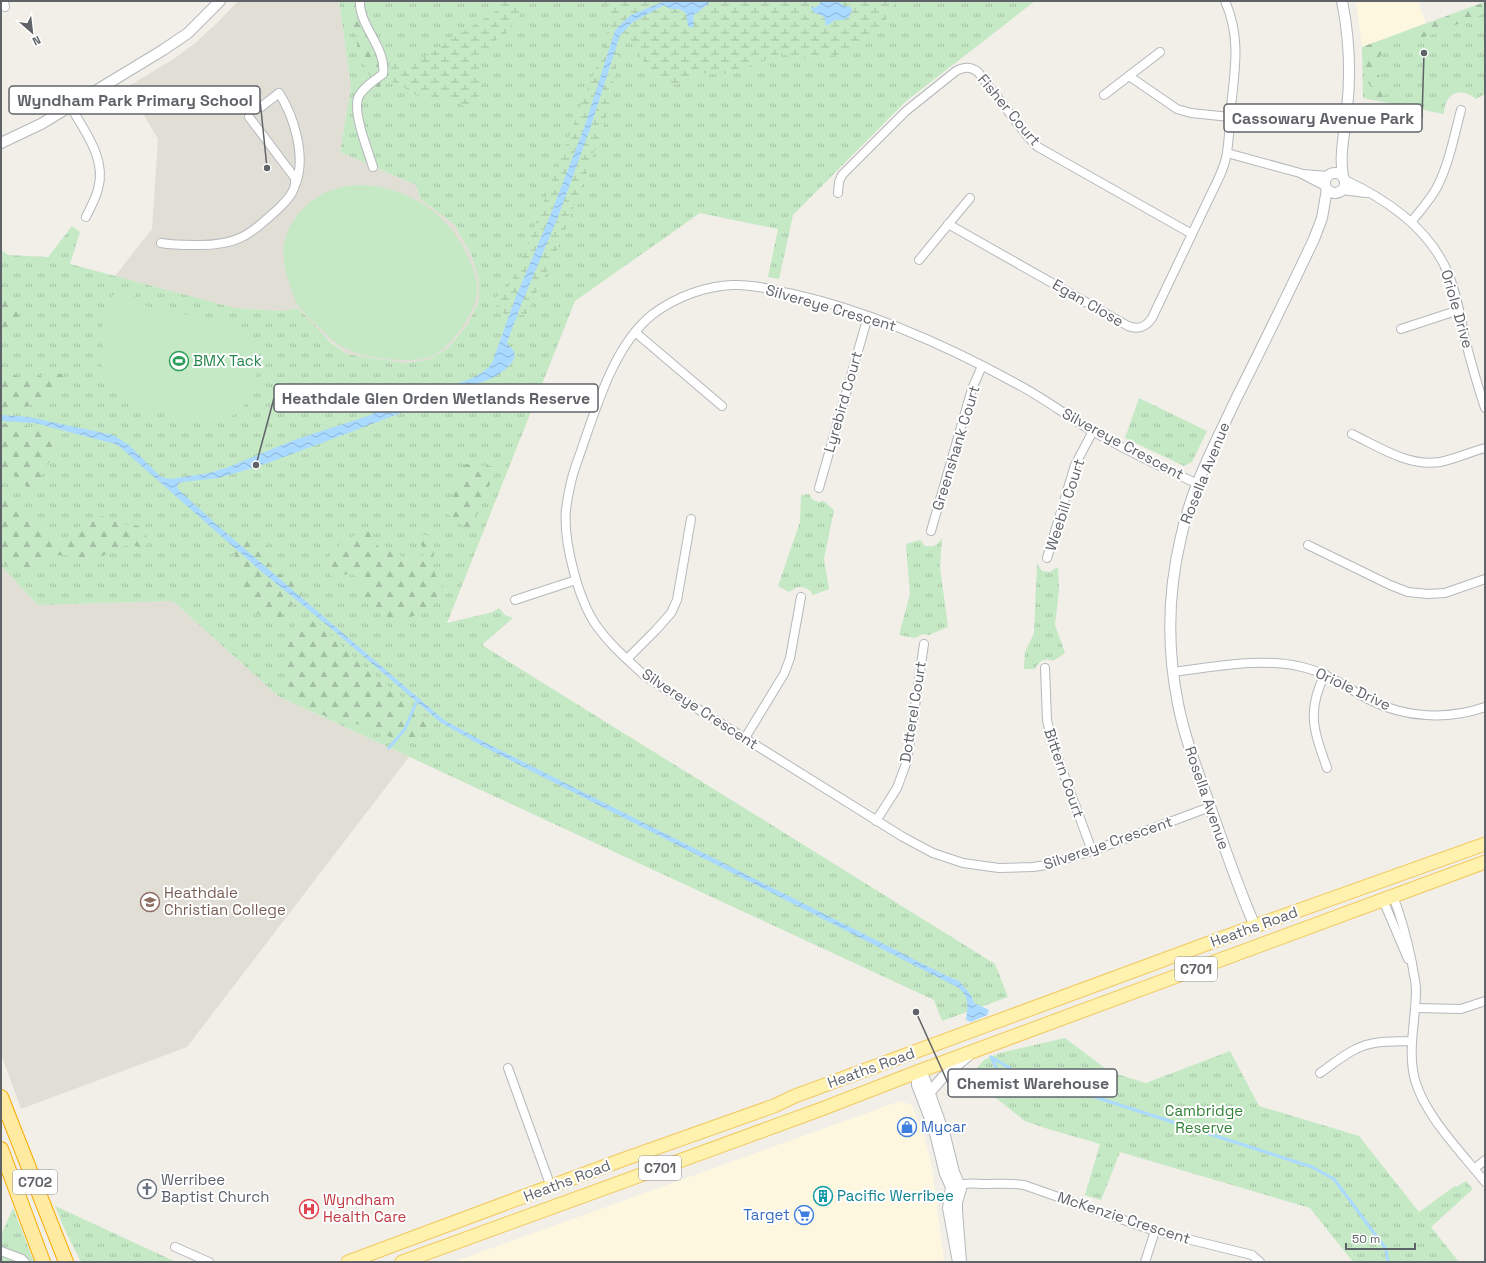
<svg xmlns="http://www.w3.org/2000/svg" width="1486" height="1263" viewBox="0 0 1486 1263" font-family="'Space Grotesk',sans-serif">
	<defs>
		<pattern id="grass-tufts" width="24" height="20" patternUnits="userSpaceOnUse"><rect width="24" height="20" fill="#c5e8c5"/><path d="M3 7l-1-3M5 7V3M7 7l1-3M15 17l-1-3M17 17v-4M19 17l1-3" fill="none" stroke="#a3c0a4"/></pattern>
		<pattern id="forest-firs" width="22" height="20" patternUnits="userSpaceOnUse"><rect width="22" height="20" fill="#c5e8c5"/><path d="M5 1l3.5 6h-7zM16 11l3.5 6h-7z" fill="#a3c0a4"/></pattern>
		<pattern id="wetland-marsh" width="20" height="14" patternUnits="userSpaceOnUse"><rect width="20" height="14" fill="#c5e8c5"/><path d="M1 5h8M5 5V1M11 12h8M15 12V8" fill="none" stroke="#a3c0a4"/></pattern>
		<pattern id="water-waves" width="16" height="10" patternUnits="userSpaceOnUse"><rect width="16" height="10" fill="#aadaff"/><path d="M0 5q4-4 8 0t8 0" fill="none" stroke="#8eb4d2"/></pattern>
	</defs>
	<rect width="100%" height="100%" fill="#f1efe8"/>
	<g fill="#fef7e0">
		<path d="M1356,1h62l8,22 -64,24z"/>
		<path d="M900,1101l12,4 12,31 8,31 12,95h-491z"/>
	</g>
	<g fill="#e1ded6">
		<path d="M238,1h101l12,86 -11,65 76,33 4,14 34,25 17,30 8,26v21l-11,23 -20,24 -20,12 -23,3 -58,-9 -27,-21 -22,-25 -15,3 -48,-3 -120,-32 37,-47 6,-90 -31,-52 45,-27 21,-15 26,-24z"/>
		<path d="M1,566l37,39 135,-4 105,95 131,61 -222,290 -166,62 -20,-55z"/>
	</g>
	<g fill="url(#grass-tufts)">
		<path d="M339,1h696l-130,101 -112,113 -14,64 -11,-2 10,-48 -78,-16 -125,88 -128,322 46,-11 6,-4 6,7 8,3 -31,27 513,319 13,33 -66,24 -8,-21 -656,-304 -105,-95 -135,4 -37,-39v-316l7,5 40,2 24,-31 8,6 -10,32 165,44 48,3 15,-3 32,34 17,12 58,9 23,-3 20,-12 20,-24 11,-23v-21l-8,-26 -17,-30 -34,-25 -4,-14 -76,-33 11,-65z"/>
		<path d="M1485,2v92l-9,5c-16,-14 -32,-5 -32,15l-81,-16 -1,-51z"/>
		<path d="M1139,398l68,33 -15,31 -8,4 -59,-28z"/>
		<path d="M809,494l3,5 6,3 6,-1 10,9 -10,49 5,30 -16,6c-4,-7 -8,-8 -16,-8l-8,5 -11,-6 22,-64 1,-27z"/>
		<path d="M942,538l-2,30 8,59 -19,8 -6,-1 -8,4 -16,-3 11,-41 -4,-50 14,-4 5,6c9,1 12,0 17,-8z"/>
		<path d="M1037,564l5,7 8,1 8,-5 1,23 -4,35 10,28 -12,8c-9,-4 -14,0 -18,8h-11l1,-17 9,-19z"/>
		<path d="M1065,1038l45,34 36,11 84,-32 29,55 100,30 60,76 36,-26 1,1 10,-6 7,8 -42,38 28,35h-106l-43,-54 -190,-56 -19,48 -16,-5 15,-51 -55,-16 -20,-7 -56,-44 15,-17 16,-7z"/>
		<path d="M55,1206l11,5 110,51h-95l-17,-34z"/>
		<path d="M13,1208l21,54h-33v-27z"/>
	</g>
	<g fill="url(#forest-firs)">
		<path d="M345,1h29c-12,12 -9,33 -3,47 2,6 6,12 8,18 2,8 2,16 1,24l-5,-4 -17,-34 -2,-16z"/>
		<path d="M1485,2v11l-18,7 -30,13 -27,8 -3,-1 -4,-8z"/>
		<path d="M1382,41l5,4 -1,2c-24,31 7,31 -1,48l-5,3 -5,-2 -1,-9 -6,-4 -4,-10 -2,-26 14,-5z"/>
		<path d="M1,286c10,11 19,23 18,39l-12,3 -6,-1z"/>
		<path d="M1,366l17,11h18l12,-4 14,1 6,7c-13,24 -42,26 -67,28z"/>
		<path d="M1,423l45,6 8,6 3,6 -2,15 -10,11 -6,13 -5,8 -7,-1 -14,-13 -12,-3z"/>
		<path d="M465,464l32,3 -27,64 -24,-18z"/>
		<path d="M7,496c6,2 12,5 16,9 11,11 13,26 28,32 21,8 26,-15 42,-20 13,-3 20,4 32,7 5,2 9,-1 15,3 7,4 7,11 7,18l-6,3c-16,-9 -29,6 -45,10 -15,2 -28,-5 -43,-2 -8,1 -11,7 -17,11 -6,5 -19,7 -26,2 -5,-4 -7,-10 -9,-16v-56z"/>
		<path d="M364,530c15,5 8,11 16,18 4,4 10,3 15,5 13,5 14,14 28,2l1,-5 -6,-11 2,-4h7c13,11 5,16 6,30 1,5 2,10 5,14 2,2 4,3 4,5 8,20 -34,37 -48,36 -9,-1 -11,-6 -17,-11 -3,-2 -8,-3 -11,-6 -7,-7 -2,-22 -11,-27 -6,-4 -16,0 -24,0l-6,-10c5,-19 23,-27 39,-36z"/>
		<path d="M249,535l18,9c1,5 0,11 1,16 3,14 17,16 27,20l7,13c-3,6 -6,8 -11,12 -6,7 -8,12 -16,17 -18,-2 -31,-25 -35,-41 -2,-5 0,-10 -2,-16 -4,-13 -7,-16 2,-29z"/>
		<path d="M302,619h8l9,5 41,39 51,41 16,16 1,12 -19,8 -16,-2 -44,-17 -20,-4 -18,-6 -17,-14 -9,-18 3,-29 -3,-16z"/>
	</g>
	<g fill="url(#wetland-marsh)">
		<path d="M503,1h16l2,12 -4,7 -13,15 -13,8 -13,22c7,15 4,21 -1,36l-12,6c-16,-12 -26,-5 -42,-9 -13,-4 -21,-15 -34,-17l-4,-6 5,-12c19,1 35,-3 49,-16l59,-37z"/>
		<path d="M604,1h292c-16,35 -41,54 -80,57 -13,1 -24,0 -36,-5 -18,9 -36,17 -56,21 -9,2 -21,-2 -31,-1l-2,9c-6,1 -13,3 -19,2 -22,-3 -35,-36 -48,-52l-7,32 -9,48 -22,63 -28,73 -32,67h-20l-9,-7 -2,-10 14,-12 13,-28 78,-201 12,-42z"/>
	</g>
	<g fill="#c5e8c5">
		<path d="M355,185c50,-1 97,29 115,77 3,8 8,19 7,29 -2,17 -11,32 -22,45 -8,10 -20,22 -34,23 -20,3 -56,-1 -74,-10 -11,-5 -20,-14 -28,-22 -8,-7 -17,-16 -23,-25 -2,-5 -4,-11 -6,-17 -10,-28 -10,-49 10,-73 15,-17 33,-25 55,-27z"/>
		<path d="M116,293l19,1 -2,9 97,21 19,14 5,7 3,13v16l-8,25 -7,9 -14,11 -10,4 -7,-1 -57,-11 -28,-10 -8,-7 -4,-1 -8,-10 -5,-19 3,-15 -5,-12 13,-41z"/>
	</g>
	<g fill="url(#water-waves)">
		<path d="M665,1h45l-2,3 -14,11c-2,4 2,9 -2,13l-4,-2 -2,-13 -7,-4h-9l-6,-4 -31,17 -13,13 -30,94 -32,88 -35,83 -16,42c1,5 5,5 7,10 5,10 -17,24 -24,27l-155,59 -73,27 -43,13 -37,4 -4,2 -1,4 39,36 228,196 46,25 453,229 16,7 12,14 3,8 15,7 -2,5 -16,7 -5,-2c2,-15 4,-24 -9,-33l-473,-240 -44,-25 -113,-97 -65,-53 -142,-125 -5,-3 -80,-21 -34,-2v-6l28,2 84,18 16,10 31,31 4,2 7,1 38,-6 17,-5 71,-29 71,-23 37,-17 34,-9 31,-11 10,-5 8,-6 4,-5 23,-64 35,-83 34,-88 31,-97 6,-7 10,-9z"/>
		<path d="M821,1h17l6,5 7,1 1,3 -3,7 -6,3h-8l-7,5h-3v-7c-5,-5 -11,-3 -14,-10l1,-2 3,2 4,-3z"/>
	</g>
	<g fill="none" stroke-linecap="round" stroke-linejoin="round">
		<g stroke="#aadaff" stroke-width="3">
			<path d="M389,748l16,-19 11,-26"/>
			<path d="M991,1057l22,13 20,7 279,90 22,12 52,70 2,13"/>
			<path d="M991,1057l11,22"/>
		</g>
		<g stroke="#b5b8bc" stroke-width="10">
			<g id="minor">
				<path d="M4,1l1,6"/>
				<path d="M360,1c-1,26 27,47 23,73 -8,6 -21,14 -25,24 -5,17 10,52 15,69"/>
				<path d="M1129,76l48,33 14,4 39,4"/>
				<path d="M1104,95l56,-43"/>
				<path d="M70,106c14,24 37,53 28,83 -2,9 -8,19 -12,28"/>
				<path d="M261,107l18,-14c15,23 27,63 17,90"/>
				<path d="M1227,153l73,20 25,13"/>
				<path d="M1303,174l25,2"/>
				<path d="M1345,180c43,20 84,48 103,93 8,19 12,41 16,62 6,24 13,49 21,73"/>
				<path d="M1342,190l24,3"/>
				<path d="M838,193l1,-11 3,-7 64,-64 50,-40c8,-4 14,-5 22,1l50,65 10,10 154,87"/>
				<path d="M1412,221c8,-10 17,-20 24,-32 13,-24 18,-53 25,-79"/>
				<path d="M948,224l180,102c11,4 18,1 24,-8l61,-128c6,-12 12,-24 14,-37 2,-15 3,-31 4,-46 4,-38 10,-70 -6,-106"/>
				<path d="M161,243c11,2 22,2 33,2 43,1 54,-9 84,-36 8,-8 19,-18 17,-31l-46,-61"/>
				<path d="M919,260l51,-62"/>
				<path d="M1401,329l58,-19"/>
				<path d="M635,332l87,74"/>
				<path d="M1352,434c27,13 57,33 88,28 15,-3 30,-10 45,-14"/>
				<path d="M1198,484c-35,-16 -70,-33 -104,-52 -26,-15 -50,-34 -77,-48 -71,-39 -145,-72 -224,-90 -20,-4 -40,-10 -60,-9 -28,1 -57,12 -80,29 -42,33 -59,102 -77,151 -5,14 -8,30 -10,44 -3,32 12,90 30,116 14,20 32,35 49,51l258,161 30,16 30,10 36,5 34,-1 13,-2 46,-14 118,-44"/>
				<path d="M819,488l49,-172"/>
				<path d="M931,531l41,-142 10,-23"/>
				<path d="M1308,545l82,40 18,7 20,2 17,-1 40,-14"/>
				<path d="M1047,558l28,-93 18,-34"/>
				<path d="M515,600l61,-20"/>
				<path d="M627,659l29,-29 15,-17 6,-13 14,-81"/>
				<path d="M1045,668l2,52 5,22 40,109"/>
				<path d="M1173,672c41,-5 89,-15 129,-5 26,6 45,21 68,33 35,18 78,20 115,7"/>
				<path d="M1325,674c-19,38 -11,57 2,94"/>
				<path d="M745,738l39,-64 6,-16 11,-61"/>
				<path d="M876,821l21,-33 10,-27 17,-117"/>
				<path d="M1393,896c9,23 14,43 19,67 1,9 4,18 4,27 0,30 -9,60 -1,90 10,36 47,73 70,102"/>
				<path d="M1383,900l25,59"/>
				<path d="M1416,1008l45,1 24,-8"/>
				<path d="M508,1068l43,119"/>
				<path d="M1320,1073c12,-8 23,-18 36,-24 17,-9 38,-7 56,-8"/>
				<path d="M1474,1169l11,-9"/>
				<path d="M955,1186c11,-4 20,-2 31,-2 13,0 25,-1 38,1l131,46 97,24 8,7"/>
				<path d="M175,1247l34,15"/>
				<path d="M1,1251l21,8 3,3"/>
				<path d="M1145,1262l10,-31"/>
			</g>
		</g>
		<g stroke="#b5b8bc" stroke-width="12">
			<g id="tertiary">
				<path d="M1342,1c7,35 9,72 5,108 -2,23 -8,45 -4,68"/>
				<path d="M1,143l40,-19 122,-74 25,-17 32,-32"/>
				<circle cx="1335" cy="183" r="10"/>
				<path d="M1255,926c-17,-38 -30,-78 -44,-117 -12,-35 -26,-69 -33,-105 -11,-55 -10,-113 3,-167 10,-49 35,-95 56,-140 26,-52 52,-105 77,-158l8,-21 5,-29"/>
				<path d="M930,1092l13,-15 25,-21"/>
				<path d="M958,1262l-10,-54 3,-21 -6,-13 -11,-45 -17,-44v-13l6,4 2,4 20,56 9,36 7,17 -4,13v9l4,51"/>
			</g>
		</g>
		<g stroke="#f2c960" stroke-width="15">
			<g id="primary">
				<path d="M348,1262l271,-101 155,-55 21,-10 460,-170 230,-82"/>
				<path d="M402,1262l417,-152 98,-38 568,-210"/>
			</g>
		</g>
		<g stroke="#f9ab00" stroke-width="16">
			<g id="trunk">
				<path d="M1,1097l65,165"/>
				<path d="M1,1149l42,113"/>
			</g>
		</g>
		<use href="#minor" stroke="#fff" stroke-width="8"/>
		<use href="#tertiary" stroke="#fff" stroke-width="10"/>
		<use href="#primary" stroke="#fff2af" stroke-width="13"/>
		<use href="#trunk" stroke="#feeaa1" stroke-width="14"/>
	</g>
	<defs>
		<g id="stadium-ring" transform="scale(1)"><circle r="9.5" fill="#fff" stroke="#2e9e5b" stroke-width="1.5"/><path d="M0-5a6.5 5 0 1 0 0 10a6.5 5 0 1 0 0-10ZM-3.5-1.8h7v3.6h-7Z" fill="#2e9e5b"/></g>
		<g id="school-ring" transform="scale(1)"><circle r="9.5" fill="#fff" stroke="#8d6e63" stroke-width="1.5"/><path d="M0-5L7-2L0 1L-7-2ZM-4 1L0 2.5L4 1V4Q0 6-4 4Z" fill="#8d6e63"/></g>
		<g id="shop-ring" transform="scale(1)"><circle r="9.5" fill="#fff" stroke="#3f7fe0" stroke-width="1.5"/><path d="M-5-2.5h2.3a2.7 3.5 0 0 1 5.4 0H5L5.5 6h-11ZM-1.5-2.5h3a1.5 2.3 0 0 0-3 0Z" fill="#3f7fe0"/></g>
		<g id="church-ring" transform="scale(1)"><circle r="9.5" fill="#fff" stroke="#6b7280" stroke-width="1.5"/><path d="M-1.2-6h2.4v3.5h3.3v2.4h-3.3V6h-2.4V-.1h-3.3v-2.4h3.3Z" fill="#6b7280"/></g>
		<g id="building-ring" transform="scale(1)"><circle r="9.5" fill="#fff" stroke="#0f9aa8" stroke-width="1.5"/><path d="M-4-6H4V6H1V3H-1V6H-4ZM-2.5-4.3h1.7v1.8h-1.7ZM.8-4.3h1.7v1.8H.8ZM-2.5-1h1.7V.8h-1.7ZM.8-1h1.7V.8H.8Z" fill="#0f9aa8"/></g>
		<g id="hospital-ring" transform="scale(1)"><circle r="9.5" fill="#fff" stroke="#e0444e" stroke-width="1.5"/><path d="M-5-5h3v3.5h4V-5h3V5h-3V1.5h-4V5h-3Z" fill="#e0444e"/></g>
		<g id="supermarket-ring" transform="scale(1)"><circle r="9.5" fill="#fff" stroke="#3f7fe0" stroke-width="1.5"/><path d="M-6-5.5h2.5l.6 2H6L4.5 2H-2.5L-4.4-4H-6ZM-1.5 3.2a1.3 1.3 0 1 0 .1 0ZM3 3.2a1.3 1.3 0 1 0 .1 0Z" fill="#3f7fe0"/></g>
	</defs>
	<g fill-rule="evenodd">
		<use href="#stadium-ring" x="179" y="361"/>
		<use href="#school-ring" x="150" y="902"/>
		<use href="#shop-ring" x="907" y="1127"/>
		<use href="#church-ring" x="147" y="1189"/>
		<use href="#building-ring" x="823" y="1196"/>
		<use href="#hospital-ring" x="309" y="1209"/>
		<use href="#supermarket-ring" x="804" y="1215"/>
	</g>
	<g text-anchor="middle" stroke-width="4" stroke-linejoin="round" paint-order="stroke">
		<g fill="#fff" stroke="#8f9295" stroke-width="1">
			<rect x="1175" y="957" width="42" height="24" rx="3"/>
			<rect x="639" y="1156" width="42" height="24" rx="3"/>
			<rect x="13" y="1170" width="44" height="24" rx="3"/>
		</g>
		<g font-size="14" font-weight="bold" fill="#5f6368">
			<text x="1196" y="974">C701</text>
			<text x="660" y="1173">C701</text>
			<text x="35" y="1187">C702</text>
		</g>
		<g font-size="15" fill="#5f6368" stroke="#fff">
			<text transform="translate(1009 110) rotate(50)" y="5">Fisher Court</text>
			<text transform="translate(1088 303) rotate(30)" y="5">Egan Close</text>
			<text transform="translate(831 308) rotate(16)" y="5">Silvereye Crescent</text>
			<text transform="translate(1457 309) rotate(74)" y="5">Oriole Drive</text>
			<text transform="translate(843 402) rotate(-74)" y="5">Lyrebird Court</text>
			<text transform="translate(1123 444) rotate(28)" y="5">Silvereye Crescent</text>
			<text transform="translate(956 448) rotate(-73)" y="5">Greenshank Court</text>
			<text transform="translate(1205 473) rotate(-68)" y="5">Rosella Avenue</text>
			<text transform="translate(1065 505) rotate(-72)" y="5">Weebill Court</text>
			<text transform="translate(1353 689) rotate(25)" y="5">Oriole Drive</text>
			<text transform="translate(700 709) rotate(33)" y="5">Silvereye Crescent</text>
			<text transform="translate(913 712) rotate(-81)" y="5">Dotterel Court</text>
			<text transform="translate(1064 773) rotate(71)" y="5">Bittern Court</text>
			<text transform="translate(1207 798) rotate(71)" y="5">Rosella Avenue</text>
			<text transform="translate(1108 843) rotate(-19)" y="5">Silvereye Crescent</text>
			<text transform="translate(1254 927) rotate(-20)" y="5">Heaths Road</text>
			<text transform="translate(871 1068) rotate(-20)" y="5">Heaths Road</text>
			<text transform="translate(567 1181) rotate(-21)" y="5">Heaths Road</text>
			<text transform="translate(1124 1218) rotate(18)" y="5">McKenzie Crescent</text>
		</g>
		<g font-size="15" fill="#27864d" stroke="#fff" text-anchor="start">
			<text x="193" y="366">BMX Tack</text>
		</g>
		<g font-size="15" fill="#785e54" stroke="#fff" text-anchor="start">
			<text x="164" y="898">Heathdale<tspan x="164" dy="17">Christian College</tspan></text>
		</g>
		<g font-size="15" fill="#348238" stroke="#fff">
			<text x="1204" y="1116">Cambridge<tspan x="1204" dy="17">Reserve</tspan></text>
		</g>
		<g font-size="15" fill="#366cbe" stroke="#fff" text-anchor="start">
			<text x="921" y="1132">Mycar</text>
			<text x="790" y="1220" text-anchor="end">Target</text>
		</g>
		<g font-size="15" fill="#5b616d" stroke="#fff" text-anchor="start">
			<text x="161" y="1185">Werribee<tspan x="161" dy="17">Baptist Church</tspan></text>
		</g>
		<g font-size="15" fill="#0d838f" stroke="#fff" text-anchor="start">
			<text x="837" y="1201">Pacific Werribee</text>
		</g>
		<g font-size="15" fill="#be3a42" stroke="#fff" text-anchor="start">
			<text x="323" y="1205">Wyndham<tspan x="323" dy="17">Health Care</tspan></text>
		</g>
	</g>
	<path fill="none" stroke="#5f6368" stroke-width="1.5" d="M267 168L260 100M1424 53L1422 118M256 465L274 398M916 1012L948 1083"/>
	<g fill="#5f6368" stroke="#fff" stroke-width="1.5">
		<circle cx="267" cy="168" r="4"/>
		<circle cx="1424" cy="53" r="4"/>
		<circle cx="256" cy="465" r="4"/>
		<circle cx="916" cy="1012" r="4"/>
	</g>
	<g fill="#fff" stroke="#5f6368" stroke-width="1.5">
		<rect x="9" y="86" width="251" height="28" rx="4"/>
		<rect x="1224" y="104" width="198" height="28" rx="4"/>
		<rect x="274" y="384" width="324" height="28" rx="4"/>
		<rect x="948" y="1069" width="169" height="28" rx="4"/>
	</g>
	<g font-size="16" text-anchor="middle" font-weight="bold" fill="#5f6368">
		<text x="135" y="106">Wyndham Park Primary School</text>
		<text x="1323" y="124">Cassowary Avenue Park</text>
		<text x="436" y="404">Heathdale Glen Orden Wetlands Reserve</text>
		<text x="1033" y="1089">Chemist Warehouse</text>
	</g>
	<rect width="1486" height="1263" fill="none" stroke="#5f6368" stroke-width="4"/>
	<g transform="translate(32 32) rotate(152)" stroke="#ffffff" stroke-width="3" paint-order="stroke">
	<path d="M0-3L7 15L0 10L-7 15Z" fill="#5f6368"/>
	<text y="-6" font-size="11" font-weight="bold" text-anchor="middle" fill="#5f6368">N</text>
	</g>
	<path d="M1346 1243v6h69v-6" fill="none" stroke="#5f6368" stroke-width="2"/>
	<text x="1352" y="1243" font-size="12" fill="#5f6368" stroke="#ffffff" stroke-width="3" paint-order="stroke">50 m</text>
</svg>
